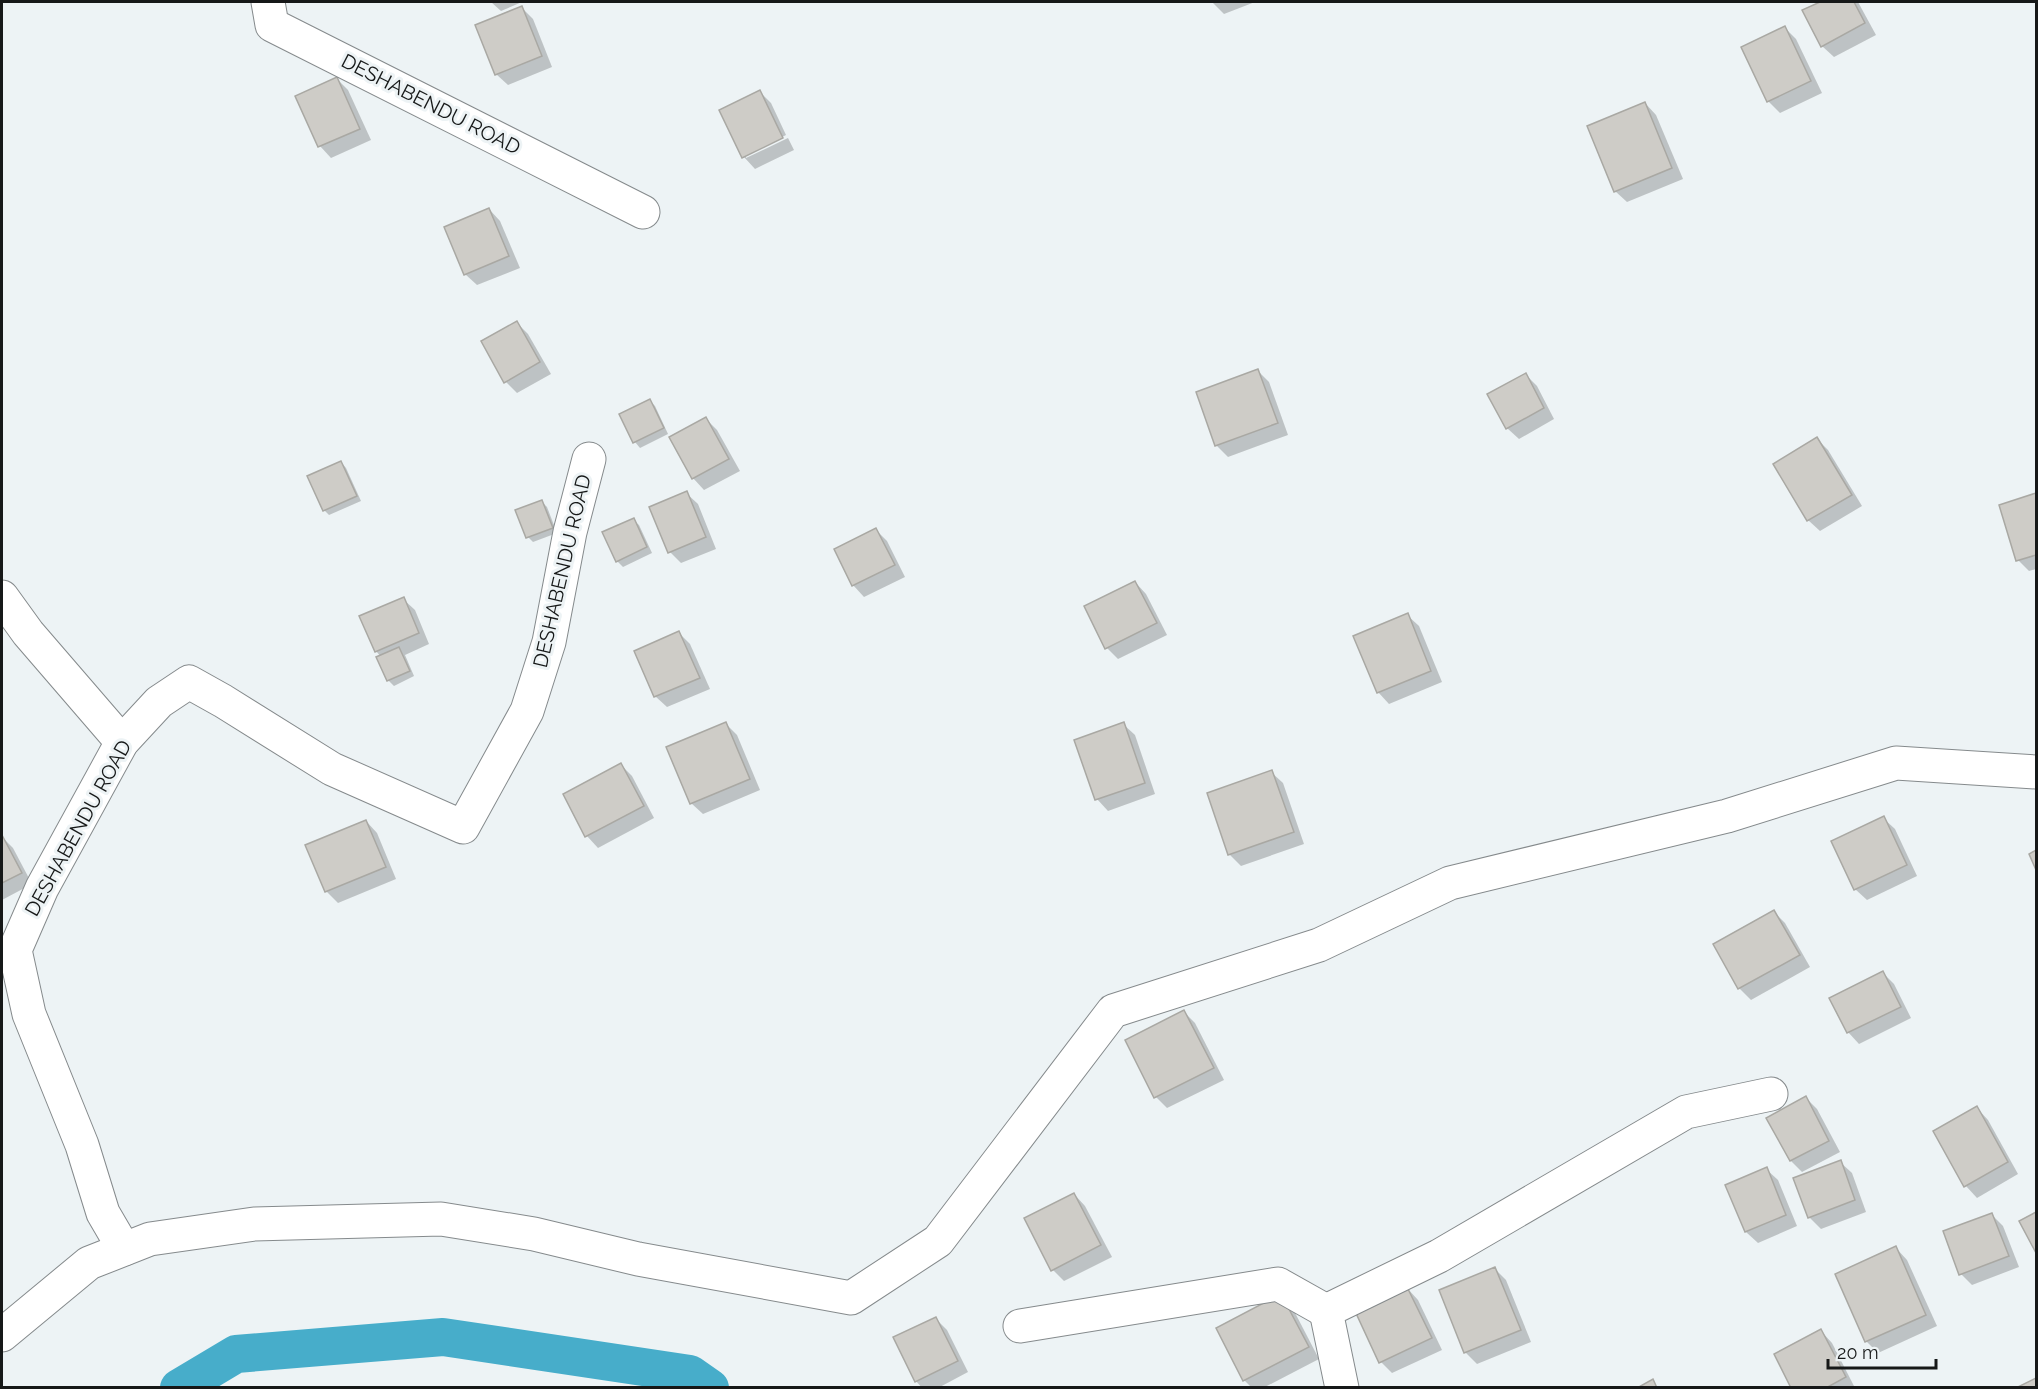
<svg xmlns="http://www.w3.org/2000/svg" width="2038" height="1389" viewBox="0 0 2038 1389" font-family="Raleway,sans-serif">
	<rect width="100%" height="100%" fill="#edf3f5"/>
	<g fill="#0003">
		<path d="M491,2h31l-21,9z"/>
		<path d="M1212,2h43l-31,12z"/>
		<path d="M1823,2h35l18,33 -42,22 -12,-11 -18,-35z"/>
		<path d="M521,7l12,12 19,48 -44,18 -12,-11z"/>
		<path d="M1784,27l12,12 26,54 -42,20 -12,-12z"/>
		<path d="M337,79l11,11 23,50 -40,18 -11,-12 -23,-49z"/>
		<path d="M760,92l11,11 15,32 -40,20v3l42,-20 6,12 -39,19 -11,-12 -23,-46z"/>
		<path d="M1645,103l11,12 27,64 -56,23 -12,-11z"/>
		<path d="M489,209l11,12 20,47 -43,17 -12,-11z"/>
		<path d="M517,323l11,11 23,40 -34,19 -11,-11z"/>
		<path d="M1258,371l11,11 19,53 -60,22 -12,-12z"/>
		<path d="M1526,375l11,11 17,33 -35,20 -12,-11z"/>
		<path d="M649,400l6,6 13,28 -28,14 -5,-6 -14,-27z"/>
		<path d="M706,419l11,11 23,41 -36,19 -11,-12 -22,-40z"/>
		<path d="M1817,439l11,11 34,56 -42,25 -12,-11z"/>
		<path d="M341,462l5,6 15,33 -32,14 -5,-5z"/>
		<path d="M686,493l12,11 18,45 -35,14 -11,-11z"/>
		<path d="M2036,495v74l-7,2 -11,-11 -17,-54z"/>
		<path d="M541,501l6,6 10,26 -24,9 -5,-5z"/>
		<path d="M633,520l6,5 13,28 -29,14 -6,-6 -13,-28z"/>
		<path d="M876,530l11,11 18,36 -41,20 -11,-12z"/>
		<path d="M1135,582l11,12 21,41 -49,24 -11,-11z"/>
		<path d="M403,599l12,11 14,34 -24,11 9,21 -20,10 -6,-6 -7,-23 -5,-6z"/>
		<path d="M1407,615l12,11 23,56 -53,22 -11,-12z"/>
		<path d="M679,633l11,11 20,45 -43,18 -12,-11z"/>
		<path d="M726,724l11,11 23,55 -57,24 -12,-11z"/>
		<path d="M1123,724l12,11 20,59 -47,17 -11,-12z"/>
		<path d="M621,765l11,11 22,42 -56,30 -11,-12 -22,-41z"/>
		<path d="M1271,772l12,11 21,61 -63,22 -11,-11 -21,-61z"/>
		<path d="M1883,818l12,11 22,47 -50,24 -12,-11z"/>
		<path d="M366,821l11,12 19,46 -58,24 -12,-12z"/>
		<path d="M2,837l11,11 19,36 -30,16z"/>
		<path d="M1774,912l11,11 25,44 -59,33 -12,-12 -24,-44z"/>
		<path d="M1883,973l11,11 17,34 -52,26 -11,-12z"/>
		<path d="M1184,1012l11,11 29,57 -57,28 -11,-11z"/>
		<path d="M1806,1098l11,11 23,43 -38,20 -11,-11 -23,-43z"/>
		<path d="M1977,1108l11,12 30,54 -41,24 -11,-12 -31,-54z"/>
		<path d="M1840,1162l12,11 14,39 -45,17 -12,-12z"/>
		<path d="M1766,1169l12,11 19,46 -39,17 -12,-11 -19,-46z"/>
		<path d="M1074,1194l11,12 27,51 -48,24 -11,-11z"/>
		<path d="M1992,1215l11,11 16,41 -47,18 -11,-11z"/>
		<path d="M1896,1248l11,12 30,66 -59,27 -12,-12z"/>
		<path d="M1495,1269l11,11 25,62 -54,22 -12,-12z"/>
		<path d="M1407,1288l11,12 24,50 -50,23 -11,-11z"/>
		<path d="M1281,1296l11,11 27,52 -56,29h-11l-8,-8z"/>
		<path d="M936,1319l11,11 21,42 -30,16h-16l-6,-7z"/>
		<path d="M1821,1331l11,12 23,45h-63z"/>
	</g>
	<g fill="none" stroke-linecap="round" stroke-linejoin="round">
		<path stroke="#47adca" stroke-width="38" d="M179,1388l57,-34 207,-17 247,37 20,14"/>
	</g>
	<g fill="#ceccc7" stroke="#a9a8a3" stroke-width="1.5">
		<path d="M1820,2h34l11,21 -44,24 -19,-37z"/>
		<path d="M522,6l20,50 -47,19 -20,-50z"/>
		<path d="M1785,26l26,55 -44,21 -26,-55z"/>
		<path d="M337,77l23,52 -42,18 -23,-51z"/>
		<path d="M760,90l23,48 -41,20 -23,-48z"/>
		<path d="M1645,102l27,66 -58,24 -27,-66z"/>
		<path d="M489,208l20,48 -45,19 -20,-48z"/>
		<path d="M517,321l23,41 -36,21 -23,-42z"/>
		<path d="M1258,369l20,54 -63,23 -19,-54z"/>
		<path d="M1526,373l18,35 -38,21 -19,-35z"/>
		<path d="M650,399l14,29 -31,15 -14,-29z"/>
		<path d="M706,417l23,42 -37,20 -23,-42z"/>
		<path d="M1817,437l35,58 -45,26 -34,-57z"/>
		<path d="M341,461l16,35 -34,15 -16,-35z"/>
		<path d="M687,491l19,46 -38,16 -19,-46z"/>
		<path d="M2036,493v62l-20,6 -17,-56z"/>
		<path d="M542,500l11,28 -27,10 -11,-28z"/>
		<path d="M634,518l13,29 -31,15 -14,-30z"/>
		<path d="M876,528l19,37 -43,21 -18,-37z"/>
		<path d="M1135,581l22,42 -52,26 -21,-43z"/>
		<path d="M404,597l15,36 -44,19 -16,-36z"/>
		<path d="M1408,613l23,58 -54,22 -24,-57z"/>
		<path d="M679,631l21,47 -46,19 -20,-46z"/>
		<path d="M399,647l11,24 -23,10 -11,-24z"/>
		<path d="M726,722l24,57 -60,25 -24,-57z"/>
		<path d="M1124,722l21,61 -50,17 -21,-60z"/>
		<path d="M621,763l23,43 -59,31 -22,-43z"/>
		<path d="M1272,770l22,62 -66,23 -21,-62z"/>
		<path d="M1884,816l23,49 -53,25 -23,-49z"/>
		<path d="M366,820l20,47 -61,25 -20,-47z"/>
		<path d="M2,835l20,38 -20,10z"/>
		<path d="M2036,850v20l-7,-16z"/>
		<path d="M1774,910l26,45 -62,34 -25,-45z"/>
		<path d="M1883,971l18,36 -54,26 -18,-35z"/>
		<path d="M1184,1010l30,58 -60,30 -29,-58z"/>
		<path d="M1806,1096l23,45 -39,20 -24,-43z"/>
		<path d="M1977,1106l31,56 -44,25 -31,-56z"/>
		<path d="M1841,1160l14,40 -47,18 -15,-40z"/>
		<path d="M1767,1167l19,48 -41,17 -20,-47z"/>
		<path d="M1074,1193l27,52 -50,26 -27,-53z"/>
		<path d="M2036,1212v41l-17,-32z"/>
		<path d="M1992,1213l17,43 -50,19 -16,-44z"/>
		<path d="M1896,1246l30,69 -61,27 -30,-68z"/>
		<path d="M1495,1267l26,63 -57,23 -25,-63z"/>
		<path d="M1407,1287l25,51 -53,25 -24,-52z"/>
		<path d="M1281,1294l28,53 -66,34 -27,-53z"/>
		<path d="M936,1317l22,44 -43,21 -22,-45z"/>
		<path d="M1821,1329l25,48 -20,11h-35l-17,-34z"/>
		<path d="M2036,1378v10h-20z"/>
		<path d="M1653,1379l4,9h-20z"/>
	</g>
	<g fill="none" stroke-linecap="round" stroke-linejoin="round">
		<g stroke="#858a8c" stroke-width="35">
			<g id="street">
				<path d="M268,2l4,23 371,187"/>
				<path d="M2,597l26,36 94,109"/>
				<path d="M124,1249l-21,-36 -21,-68 -53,-131 -14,-64 27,-62 80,-146 37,-40 30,-20 34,19 109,68 131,58 64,-116 22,-69 21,-110 19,-73"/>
				<path d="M1020,1326l258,-42 48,27"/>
				<path d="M2,1335l87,-72 61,-24 104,-15 187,-5 93,15 104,25 213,39 87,-57 175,-230 206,-66 131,-62 277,-67 169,-53 140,9"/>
				<path d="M1342,1388l-16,-77 113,-55 247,-144 85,-18"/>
			</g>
		</g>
		<use href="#street" stroke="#fff" stroke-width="33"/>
	</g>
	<g text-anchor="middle" stroke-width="6" stroke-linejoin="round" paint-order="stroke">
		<g font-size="20" fill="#161818" stroke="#edf3f5">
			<text transform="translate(431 104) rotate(27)" y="7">DESHABENDU ROAD</text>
			<text transform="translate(562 571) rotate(-77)" y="7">DESHABENDU ROAD</text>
			<text transform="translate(78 828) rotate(-61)" y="7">DESHABENDU ROAD</text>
		</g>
	</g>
	<rect width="2038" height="1389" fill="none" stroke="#161818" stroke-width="6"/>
	<path d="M1828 1359v9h108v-9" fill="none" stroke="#161818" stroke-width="3"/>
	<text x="1837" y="1359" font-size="18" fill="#161818" stroke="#edf3f5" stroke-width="4.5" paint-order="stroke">20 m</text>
</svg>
